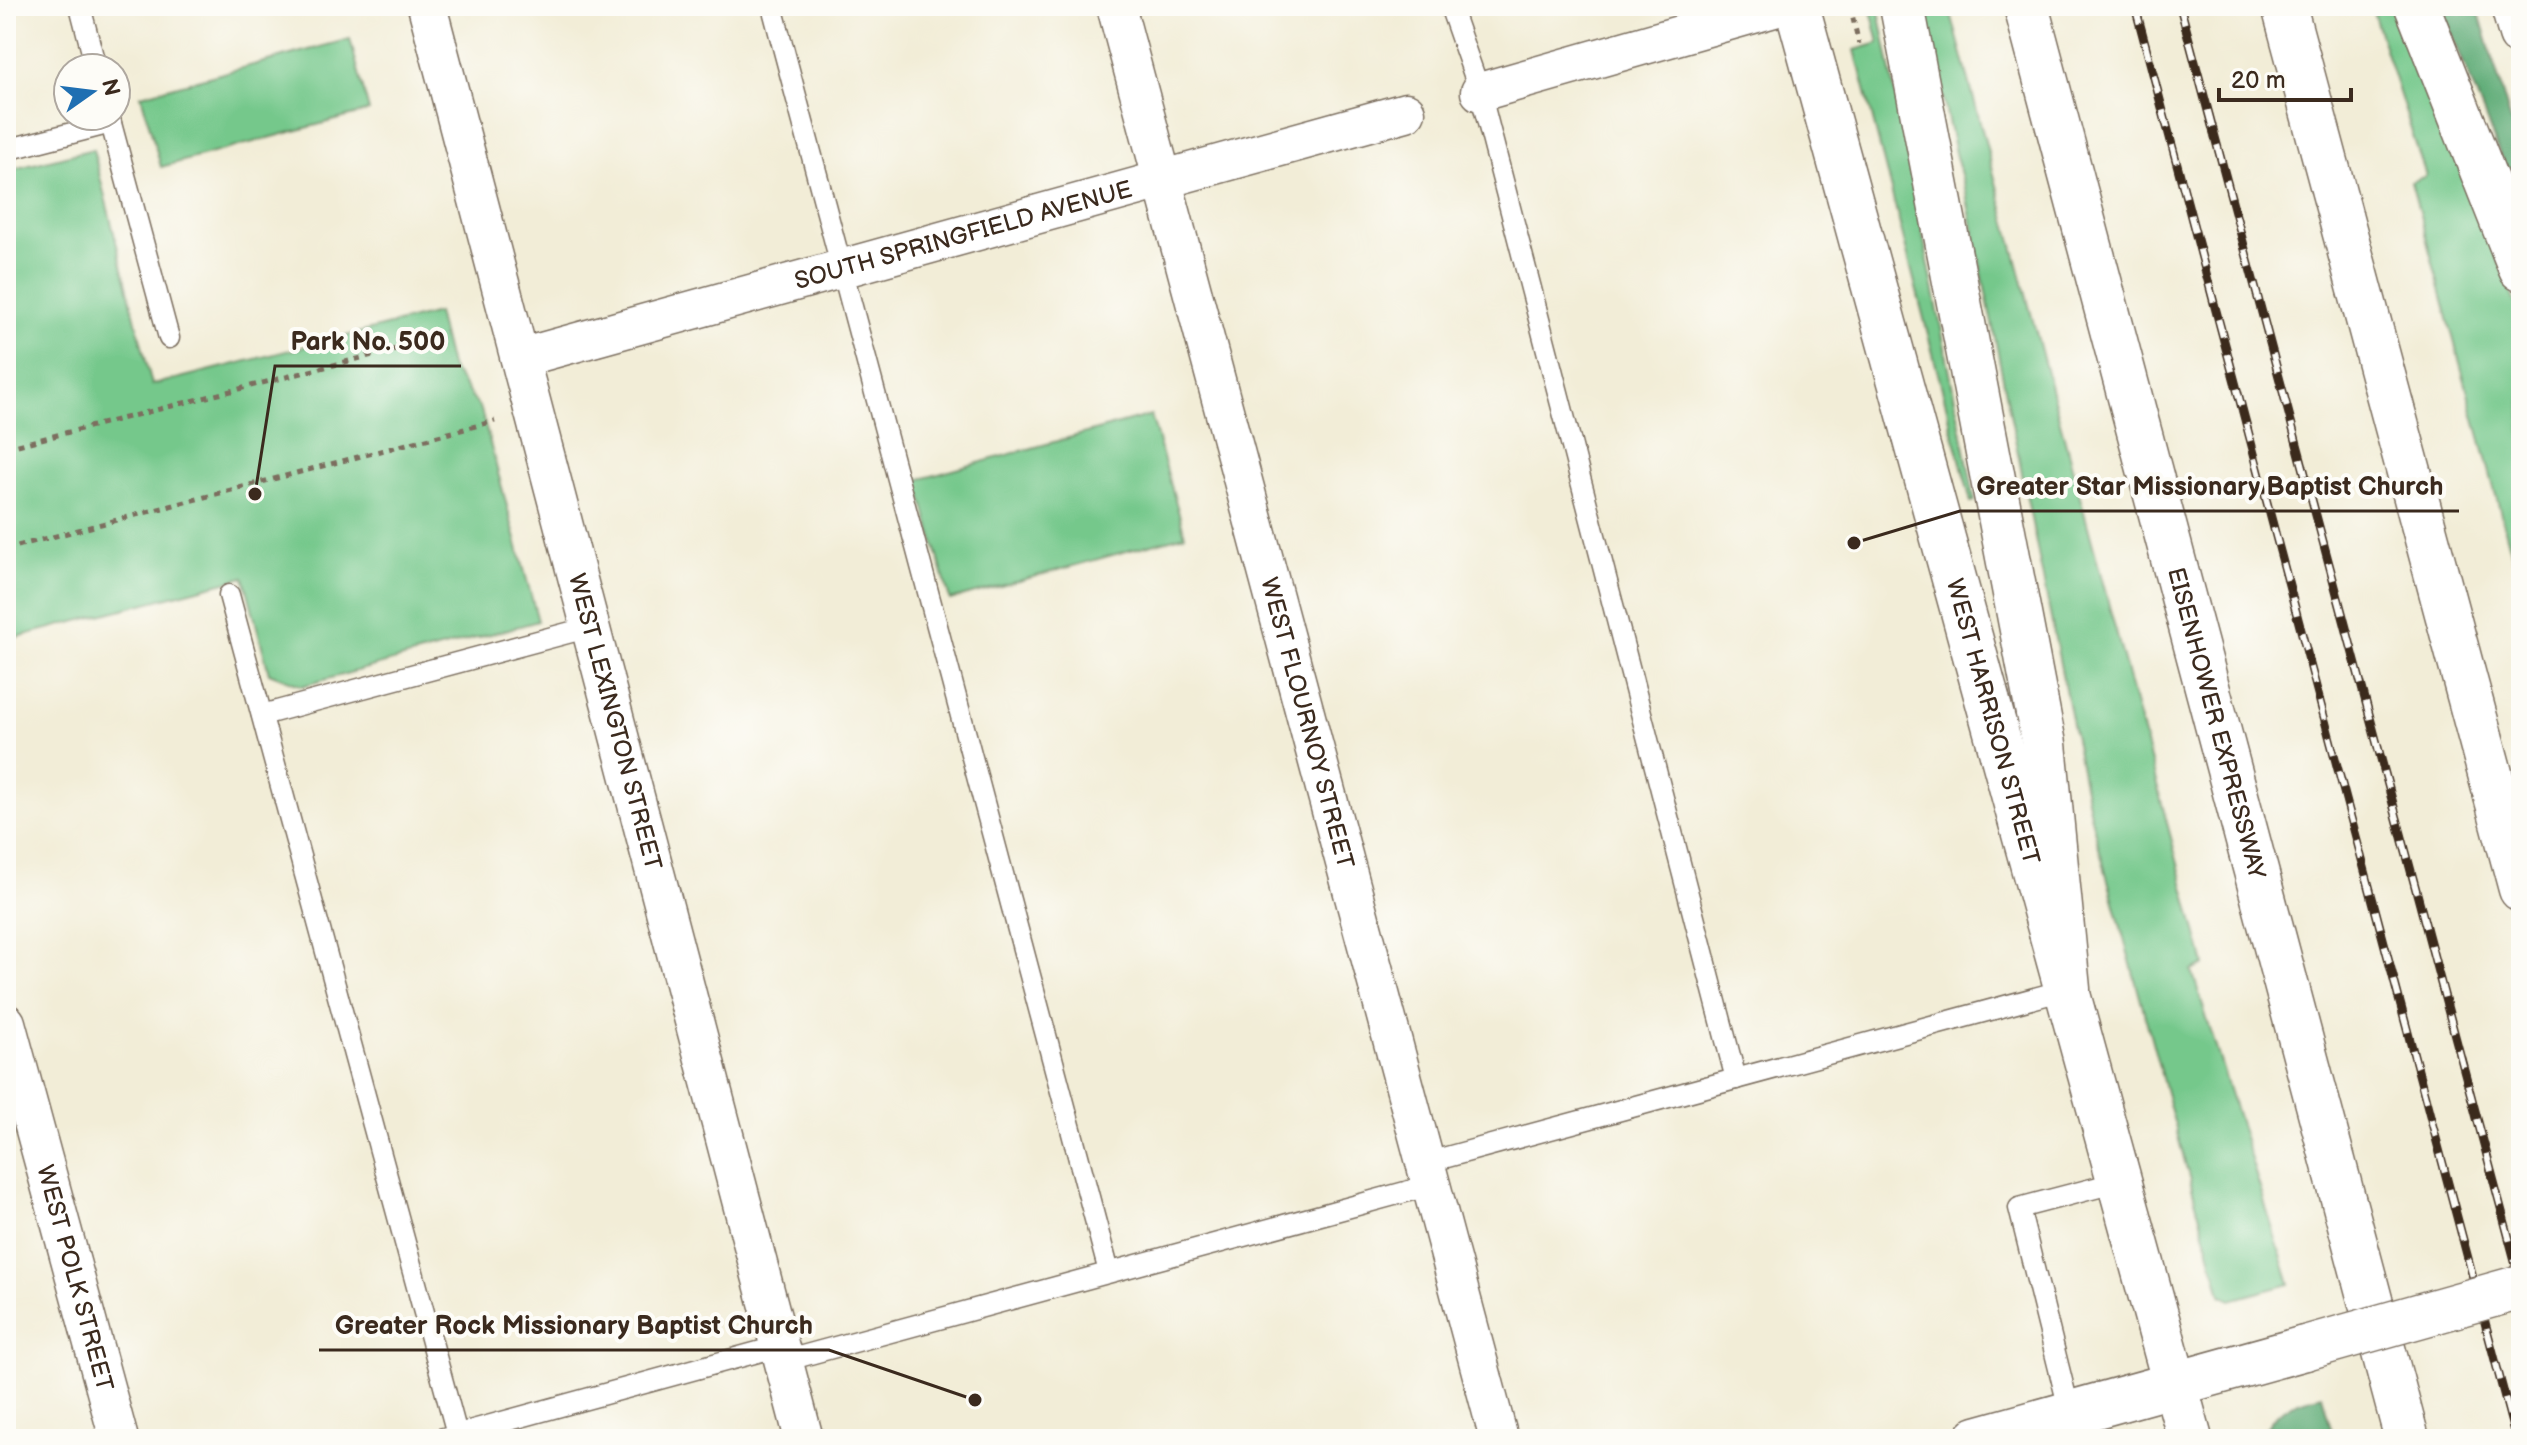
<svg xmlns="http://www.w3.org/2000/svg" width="2527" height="1445" viewBox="0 0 2527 1445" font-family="'Balsamiq Sans',sans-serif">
	<rect width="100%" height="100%" fill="#fdfcf7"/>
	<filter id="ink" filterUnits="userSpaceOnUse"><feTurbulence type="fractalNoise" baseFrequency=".0125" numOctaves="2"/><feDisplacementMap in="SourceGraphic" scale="16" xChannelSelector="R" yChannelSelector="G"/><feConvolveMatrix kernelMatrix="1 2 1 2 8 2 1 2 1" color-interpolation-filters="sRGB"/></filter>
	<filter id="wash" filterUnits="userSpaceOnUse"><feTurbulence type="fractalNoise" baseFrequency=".006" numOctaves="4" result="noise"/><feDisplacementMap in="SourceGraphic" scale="32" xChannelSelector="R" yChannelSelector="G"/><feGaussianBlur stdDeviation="1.8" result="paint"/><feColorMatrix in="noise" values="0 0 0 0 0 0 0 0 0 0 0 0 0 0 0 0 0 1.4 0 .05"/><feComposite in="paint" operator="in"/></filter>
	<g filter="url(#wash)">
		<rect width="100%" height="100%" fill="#f2edd7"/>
		<g fill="#74c88b" stroke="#587954" stroke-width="2">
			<path d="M1870,6h8l97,495 -4,1 -116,-452 24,-7z"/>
			<path d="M1923,6h26l256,959 -13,6 98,313 -59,16 -10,-5 -2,-8 -129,-473 -124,-621 -11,-40z"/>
			<path d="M2371,6h27l123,312v270l-110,-406 15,-6z"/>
			<path d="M350,39l19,72 -208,56 -20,-72z"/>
			<path d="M93,149l59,236 285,-72 13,53 31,44 57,211 -236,65 -33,-13 -25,-96 -238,63v-469z"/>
			<path d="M1151,415l34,120 -235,65 -33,-120z"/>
		</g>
		<g fill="#5fac77" stroke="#4d6b4a" stroke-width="2">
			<path d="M2441,6h36l44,150v52z"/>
			<path d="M2322,1395l12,44h-74c13,-29 32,-37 62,-44z"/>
		</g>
	</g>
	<g filter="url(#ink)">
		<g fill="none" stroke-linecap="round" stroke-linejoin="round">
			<g stroke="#7b6e5f" stroke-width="23">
				<g id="lane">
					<path d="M80,6l16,62"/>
					<path d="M772,6l337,1266"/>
					<path d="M1450,6l30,86 256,987"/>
					<path d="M109,116l60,222"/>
					<path d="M6,150l105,-27"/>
					<path d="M229,595l228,839"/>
					<path d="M262,715l328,-88"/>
					<path d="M1425,1163l643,-174"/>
					<path d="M784,1361l647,-176"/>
					<path d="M2070,1413l-51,-205 103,-27"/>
					<path d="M440,1439l340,-93"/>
				</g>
			</g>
			<g stroke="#7b6e5f" stroke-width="41">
				<g id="street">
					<path id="s1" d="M427,6l377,1433"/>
					<path id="s2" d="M1116,6l383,1433"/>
					<path d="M1480,92l301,-86"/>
					<path id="s3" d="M520,358l886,-246"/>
					<path id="s4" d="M6,1023l113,416"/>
				</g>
			</g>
			<g stroke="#7b6e5f" stroke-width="47">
				<g id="secondary">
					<path id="s5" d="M1797,6l393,1433"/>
					<path d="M2513,6l8,28"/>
					<path d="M1977,1439l328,-91"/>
				</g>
			</g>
			<g stroke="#7b6e5f" stroke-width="47">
				<g id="highway">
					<path d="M1902,6l142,738 24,245"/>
					<path id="s6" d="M2026,6l381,1433"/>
					<path d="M2284,6l237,883"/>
					<path d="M2417,6l104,263"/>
				</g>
			</g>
			<g stroke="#7b6e5f" stroke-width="5" stroke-dasharray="6 6" stroke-linecap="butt">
				<path d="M1850,6l9,38"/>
				<path d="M6,448l442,-112"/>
				<path d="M6,549l489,-128"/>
			</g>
			<use href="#lane" stroke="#fff" stroke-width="20"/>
			<use href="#street" stroke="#fff" stroke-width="38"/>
			<use href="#secondary" stroke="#fff" stroke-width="44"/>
			<use href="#highway" stroke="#fff" stroke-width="44"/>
			<g stroke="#3b2a1e" stroke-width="9">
				<g id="rail">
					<path d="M2135,6l381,1433"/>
					<path d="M2180,6l341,1277"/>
				</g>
			</g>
			<use href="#rail" stroke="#fdfcf7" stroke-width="6" stroke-dasharray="18" stroke-linecap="butt"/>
			<g stroke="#7b6e5f" stroke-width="47" stroke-linecap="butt">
				<path id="secondary-bridge" d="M2305,1348l216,-61"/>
			</g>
			<use href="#secondary-bridge" stroke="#fff" stroke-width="44"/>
		</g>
	</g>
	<g text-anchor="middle" stroke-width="8" stroke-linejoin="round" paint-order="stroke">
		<g font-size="24" fill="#3b2a1e" stroke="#fdfcf7">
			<text dy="8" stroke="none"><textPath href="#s3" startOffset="460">SOUTH SPRINGFIELD AVENUE</textPath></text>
			<text dy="8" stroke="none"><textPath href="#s2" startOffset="742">WEST FLOURNOY STREET</textPath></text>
			<text dy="8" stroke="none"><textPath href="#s5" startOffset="742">WEST HARRISON STREET</textPath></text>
			<text dy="8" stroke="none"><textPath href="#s1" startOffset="740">WEST LEXINGTON STREET</textPath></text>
			<text dy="8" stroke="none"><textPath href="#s6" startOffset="742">EISENHOWER EXPRESSWAY</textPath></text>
			<text dy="8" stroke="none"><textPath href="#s4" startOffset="264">WEST POLK STREET</textPath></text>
		</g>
	</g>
	<path fill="none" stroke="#3b2a1e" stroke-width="3" d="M255 494L275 366H461M1854 543L1960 511H2459M975 1400L829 1350H319"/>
	<g fill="#3b2a1e" stroke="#fdfcf7" stroke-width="3">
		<circle cx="255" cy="494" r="8"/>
		<circle cx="1854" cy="543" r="8"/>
		<circle cx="975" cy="1400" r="8"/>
	</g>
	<g font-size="26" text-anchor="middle" font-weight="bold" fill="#3b2a1e" stroke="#fdfcf7" stroke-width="8" stroke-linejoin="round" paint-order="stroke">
		<text x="368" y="350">Park No. 500</text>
		<text x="2210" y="495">Greater Star Missionary Baptist Church</text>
		<text x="574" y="1334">Greater Rock Missionary Baptist Church</text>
	</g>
	<rect width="2527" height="1445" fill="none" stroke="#fdfcf7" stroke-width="32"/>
	<g transform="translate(92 92) rotate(76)"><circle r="38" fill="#fdfcf7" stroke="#afa8a0" stroke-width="2"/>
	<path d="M0-6L14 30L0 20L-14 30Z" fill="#1f6fb2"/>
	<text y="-12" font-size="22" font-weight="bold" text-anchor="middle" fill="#3b2a1e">N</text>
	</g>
	<path d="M2219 88v12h132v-12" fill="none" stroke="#3b2a1e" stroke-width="4"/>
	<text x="2231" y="88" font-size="24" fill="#3b2a1e" stroke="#fdfcf7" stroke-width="6" paint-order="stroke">20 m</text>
</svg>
